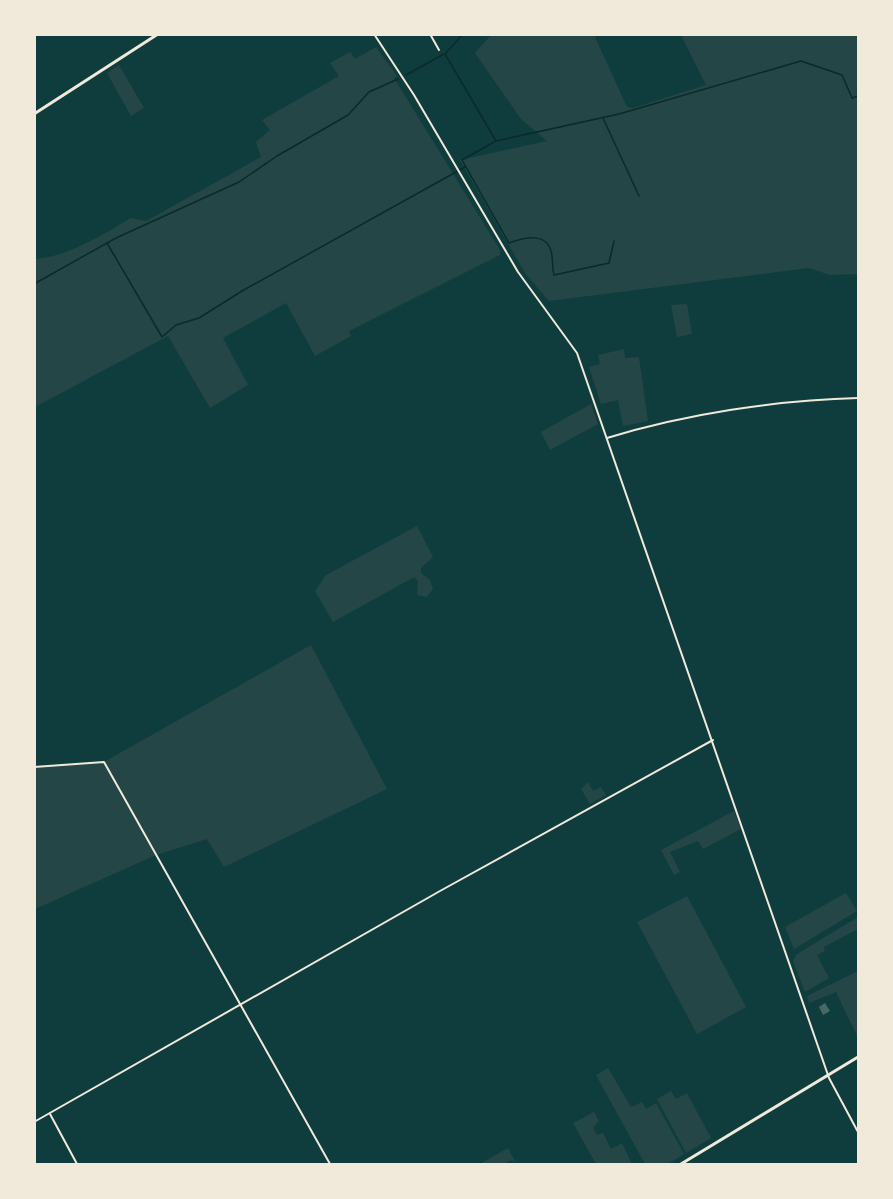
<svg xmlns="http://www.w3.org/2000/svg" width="893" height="1199" viewBox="0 0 893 1199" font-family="Poppins,sans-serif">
	<rect width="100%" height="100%" fill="#0f3d3e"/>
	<g fill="#244646">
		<path d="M491,35h103l33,72 6,1 73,-23 -25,-50h177v239l-28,1 -21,-7 -260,33 -24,-28 -65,-113 87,-19 -26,-22 -46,-66z"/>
		<path d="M376,47l21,29 -3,2 106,172v5l-151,76 2,5 -36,20 -29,-53 -63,35 25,47 -38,23 -42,-72 -133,71v-148c35,-3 65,-23 96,-41l15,3 115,-64 -5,-15 14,-12 -8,-10 77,-44 -9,-13 20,-11 5,7z"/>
		<path d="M119,65l25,43 -13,8 -24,-43z"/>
		<path d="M687,304l5,30 -15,3 -6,-32z"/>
		<path d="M624,349l1,9 14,-1 9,64 -25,5 -5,-26 -17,4 -12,-37 11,-3 -2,-9z"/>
		<path d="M591,404l7,20 -48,26 -9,-18z"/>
		<path d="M417,526l16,31 -12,11v5l9,7 3,9 -6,8 -10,-2 1,-14 -4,-4 -81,45 -18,-31 11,-16z"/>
		<path d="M311,645l76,144 -163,78 -17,-28 -51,16 -121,54 -1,-142 70,-5z"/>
		<path d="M588,782l5,9 8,-4 5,8 -16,9 -9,-15z"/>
		<path d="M734,811l7,18 -38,20 -5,-8 -28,11 10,20 -6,3 -13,-25z"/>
		<path d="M846,893l11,18 -63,38 -9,-22z"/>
		<path d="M687,896l59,111 -49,27 -60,-112z"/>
		<path d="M858,917v12l-34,18 1,4 -8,4 12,23 -24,14 -12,-31 4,-7z"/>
		<path d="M858,971v67l-22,-46 -27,11 -2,-7z"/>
		<path d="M608,1068l23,39 11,-5 4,7 10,-6 28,51 -16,10h-23l-49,-89z"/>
		<path d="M671,1091l5,8 11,-6 24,45 -25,15 -29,-54z"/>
		<path d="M594,1112l5,9 -6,7 4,7 6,-2 8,16 11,-6 10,21h-36l-23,-41z"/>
		<path d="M508,1148l8,15 -4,-3 -8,4h-24z"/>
	</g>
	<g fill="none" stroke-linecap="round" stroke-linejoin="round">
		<g stroke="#0a2a2b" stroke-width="1.5">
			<path d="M463,34l-18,20 51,87"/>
			<path d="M406,75l38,-21"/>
			<path d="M603,118l36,78"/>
			<path d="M614,241l-5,22 -55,12c-2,-7 -1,-12 -2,-19 -3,-25 -27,-19 -43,-13l-47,-83 34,-19 123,-27 182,-53 41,14 10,23 6,-2"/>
			<path d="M107,243l55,94 14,-12 23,-7 43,-27 223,-124"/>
			<path d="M34,284l82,-46 123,-56 38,-26 71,-41 21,-23 29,-13"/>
		</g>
	</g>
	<path fill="#486865" d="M825,1003l5,8 -7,4 -4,-8z"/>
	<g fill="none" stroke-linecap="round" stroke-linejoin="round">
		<g stroke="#f1e9da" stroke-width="2">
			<path d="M374,34l40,61 104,177 59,81 252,725 29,54"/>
			<path d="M430,34l9,16"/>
			<path d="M607,438c78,-24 170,-38 251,-40"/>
			<path d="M34,767l70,-5 226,402"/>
			<path d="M50,1114l27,50"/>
			<path d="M34,1122l406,-231 273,-151"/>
		</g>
		<path stroke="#f1e9da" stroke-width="3" d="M34,114l124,-80"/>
		<path stroke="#f1e9da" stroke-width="3" d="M681,1164l177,-107"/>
	</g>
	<rect width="893" height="1199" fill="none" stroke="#f1e9da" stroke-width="72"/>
</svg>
